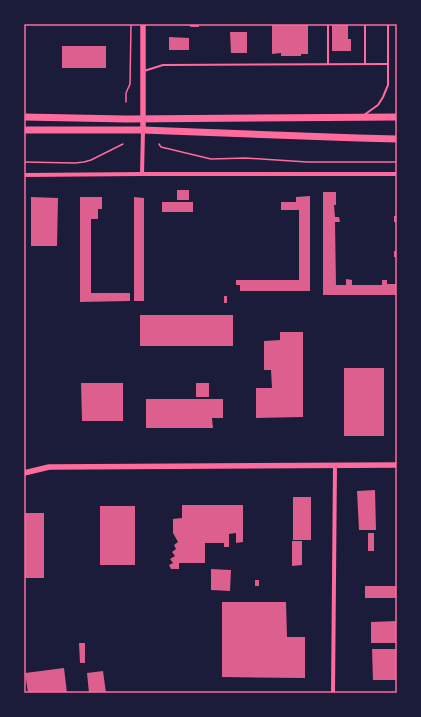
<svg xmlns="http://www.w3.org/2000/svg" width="421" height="717" viewBox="0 0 421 717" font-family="Jost,sans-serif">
	<rect width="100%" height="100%" fill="#1b1b3a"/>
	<g fill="#dd5f8e">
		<path d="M187,24h12v3h-8z"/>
		<path d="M272,24h36v30h-7v2h-20v-3l-9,1z"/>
		<path d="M332,24h16v15h3v12h-19z"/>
		<path d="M230,32h17v21h-16z"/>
		<path d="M169,37l20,1v12h-20z"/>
		<rect x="62" y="46" width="44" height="22"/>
		<rect x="177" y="190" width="12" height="10"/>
		<path d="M323,192h13v13h-2l1,12h4l1,5h-5l1,63h10v-6l6,1v5h30v-5h5v4h10v11h-74z"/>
		<path d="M310,196v95h-70v-6h-4v-5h63v-70h-18v-8h15v-5z"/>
		<path d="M31,197l27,1 -1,48h-26z"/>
		<path d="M80,197h22v12h-4v10h-7v74h39v8l-50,1z"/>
		<path d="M134,197l10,1v103h-10z"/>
		<rect x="162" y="202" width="31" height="10"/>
		<rect x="394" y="216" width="3" height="6"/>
		<rect x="394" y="251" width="3" height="6"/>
		<rect x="224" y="296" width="3" height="7"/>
		<rect x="140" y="315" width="93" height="31"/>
		<path d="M280,332h23v85l-47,1v-30h16l-1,-18h-7v-29l16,-1z"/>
		<rect x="344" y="368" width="40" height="68"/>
		<path d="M81,383h42v38h-41z"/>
		<rect x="196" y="383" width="13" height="14"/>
		<path d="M146,399h77v19h-11l1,10h-67z"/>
		<path d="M375,490l1,40h-17l-2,-39z"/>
		<rect x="293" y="497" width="18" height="43"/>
		<path d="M182,505h61v37l-7,1v-10l-7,1v13h-5v-4h-19v20h-26v6h-8l-2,-4 4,-2 -3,-4 5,-3 -3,-4 4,-3 -2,-4 4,-3 -5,-9v-14l9,-1z"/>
		<rect x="100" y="506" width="35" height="59"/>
		<rect x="24" y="513" width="20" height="65"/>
		<rect x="368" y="533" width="6" height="18"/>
		<path d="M292,541h10v24l-10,1z"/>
		<path d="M211,569l20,1 -1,21 -19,-1z"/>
		<rect x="255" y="580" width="4" height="6"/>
		<rect x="365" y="586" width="32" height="12"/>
		<path d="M222,602h64l1,35h18v41l-83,-1z"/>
		<path d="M397,621v22h-26v-21z"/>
		<path d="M79,643h6v20h-5z"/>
		<path d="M372,649h25v31h-24z"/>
		<path d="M64,668l3,25h-39l-3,-20z"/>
		<path d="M103,671l3,22h-17l-2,-20z"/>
	</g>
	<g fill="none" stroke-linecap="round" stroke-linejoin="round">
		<g stroke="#ff6b9d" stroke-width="1.5">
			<path d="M126,102v-9l4,-9 1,-60"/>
			<path d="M159,144l2,3 50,12 35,-1 61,4h90"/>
			<path d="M24,162l51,1 9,-1 7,-2 32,-16"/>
		</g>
		<g stroke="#ff6b9d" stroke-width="2">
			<path d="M328,24v40"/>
			<path d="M365,24v40"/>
			<path d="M144,71l19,-6 225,-1"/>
			<path d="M364,115l14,-10 5,-8 5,-12v-61"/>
		</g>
		<g stroke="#ff6b9d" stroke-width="4">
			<path d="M142,174l1,-44"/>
			<path d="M24,175l118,-1h255"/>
			<path d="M333,693l2,-228"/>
		</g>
		<g stroke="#ff6b9d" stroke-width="5.5">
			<path d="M143,130v-106"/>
			<path d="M24,473l25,-6 348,-2"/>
		</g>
		<g stroke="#ff6b9d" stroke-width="7">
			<path d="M24,117l102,2 271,-2"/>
			<path d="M24,130h119l215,8 39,1"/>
		</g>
	</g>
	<rect width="421" height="717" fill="none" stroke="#1b1b3a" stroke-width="50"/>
	<rect x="25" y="25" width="371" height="667" fill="none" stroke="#ff6b9d" stroke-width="1.5"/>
</svg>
